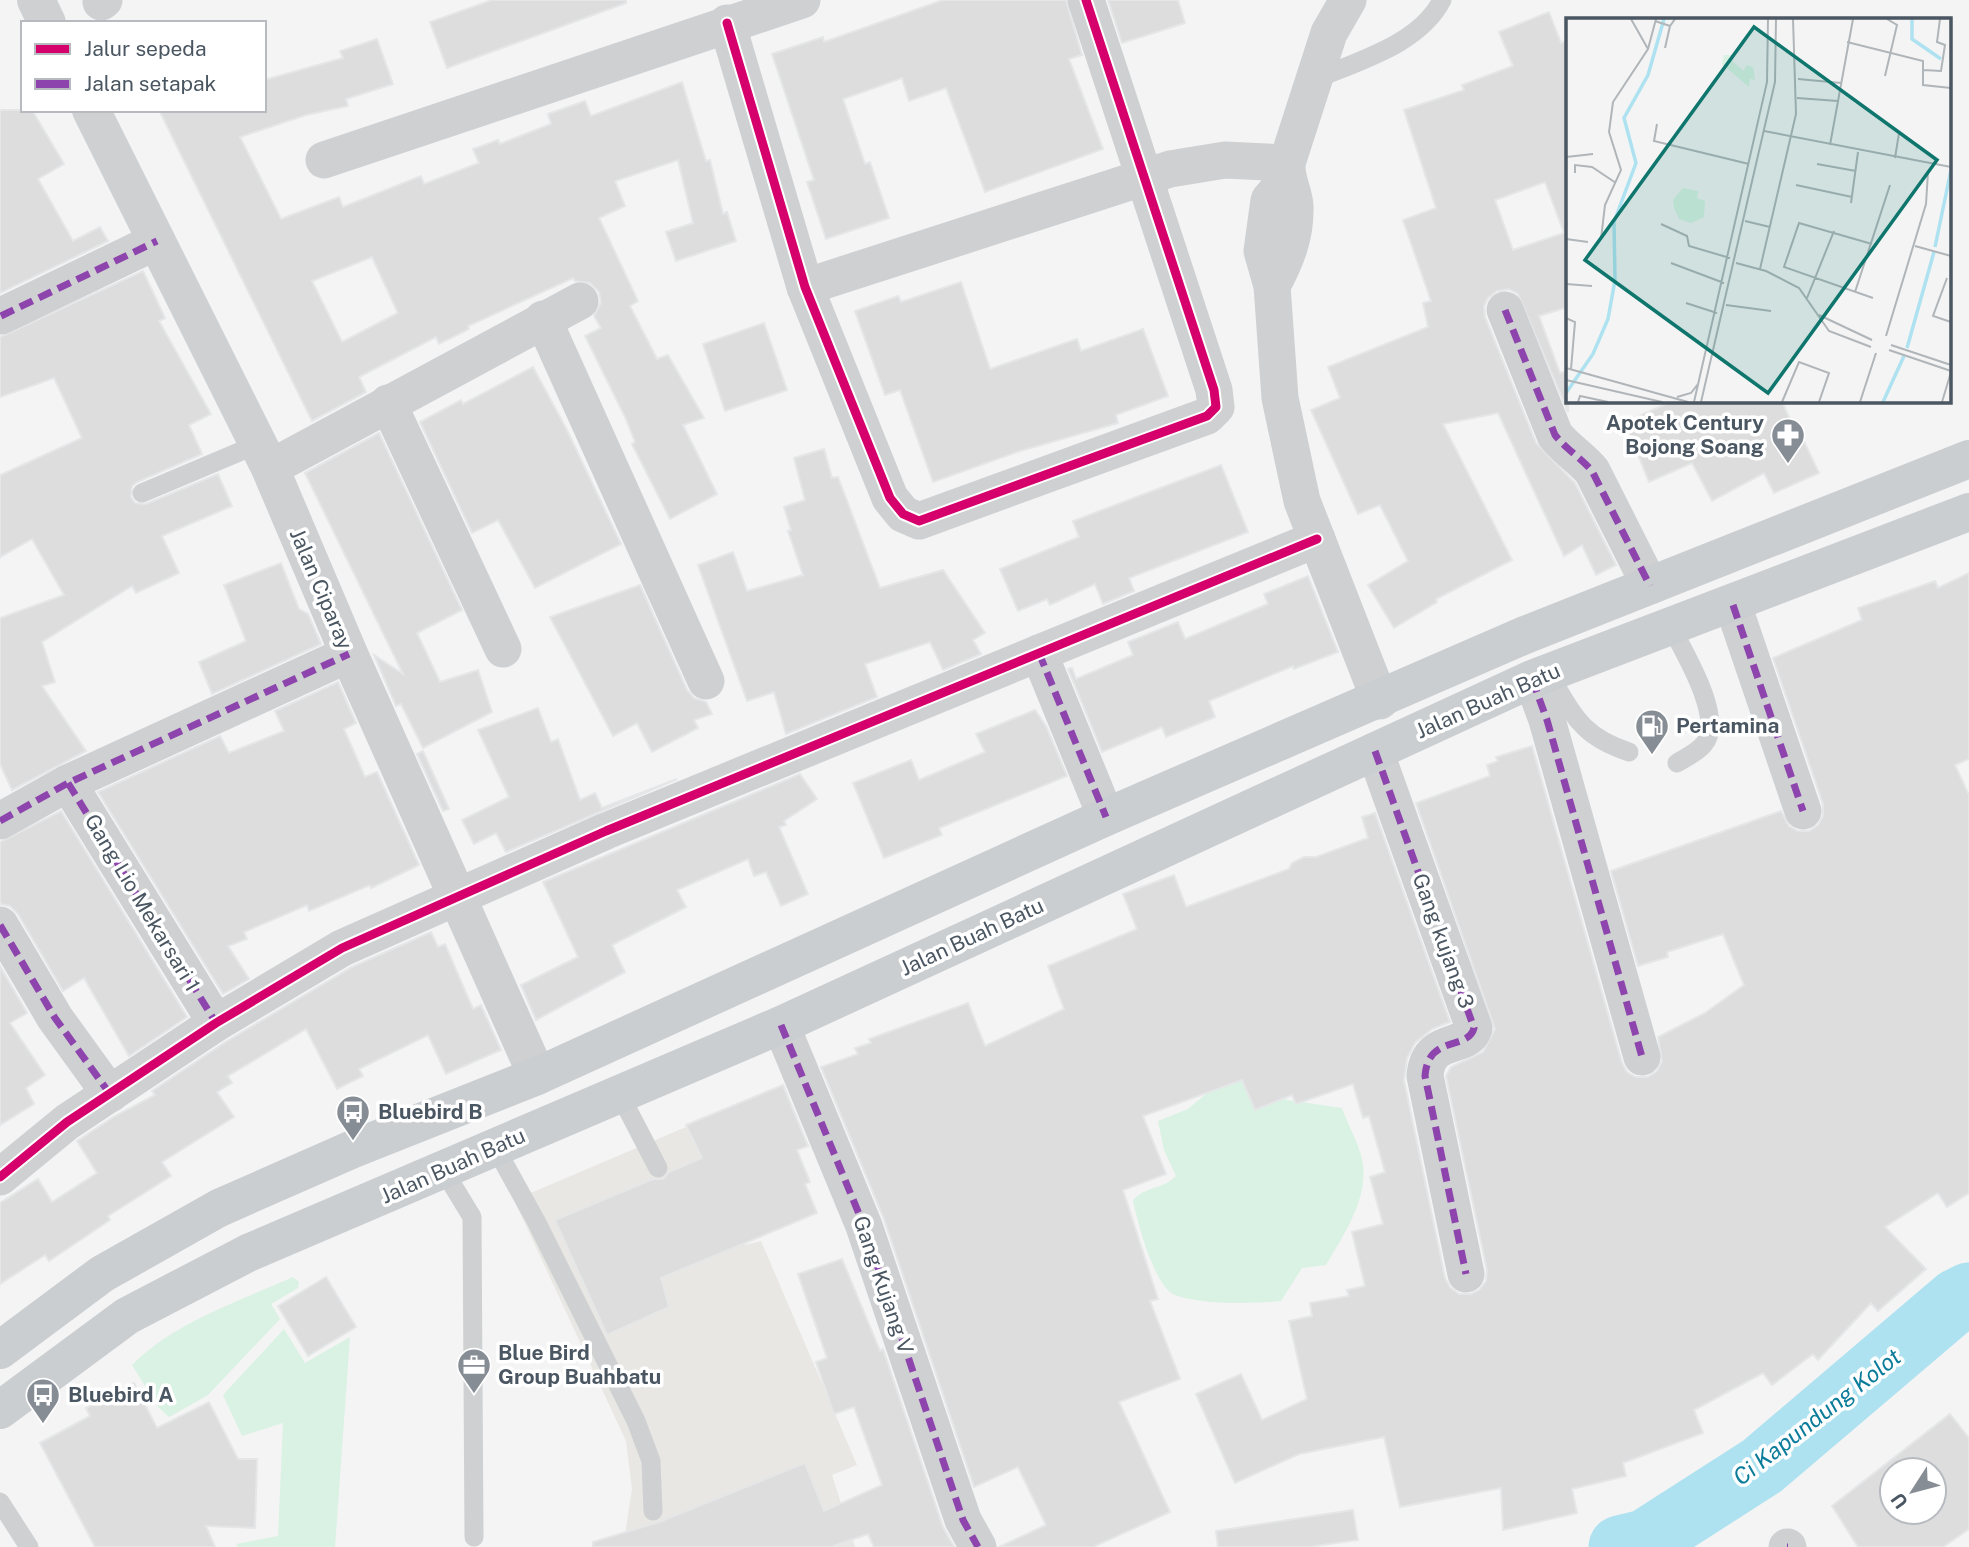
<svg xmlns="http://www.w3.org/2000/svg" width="1969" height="1547" viewBox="0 0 1969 1547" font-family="'Public Sans',sans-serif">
	<rect width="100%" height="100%" fill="#f4f4f4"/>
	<path fill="#e8e7e3" d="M686,1127l59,118 16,-4 96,224 -25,10 23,72h-232l9,-58 -6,-48 -112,-241z"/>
	<g fill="#d9f2e3">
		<path d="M1225,1078l49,1 13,21 55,8c6,17 16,34 20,51 8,38 -18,75 -36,106l-24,3 -21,33c-26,3 -85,4 -108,-7 -19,-10 -36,-73 -40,-94 12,-13 30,-11 43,-24l-12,-26 -6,-29 30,-12z"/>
		<path d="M293,1277l6,5 -1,6 -27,16 9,15 -72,76 -39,22 -11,-10 -26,-42c42,-43 108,-64 161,-88z"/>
		<path d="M284,1329l21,34 45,-26 -15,210h-97l-2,-3 42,-8 5,-113 -41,13 -19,-41z"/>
	</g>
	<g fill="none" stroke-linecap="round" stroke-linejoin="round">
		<path stroke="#aee2f0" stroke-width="63" d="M1620,1547l25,-6 117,-75 195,-166 12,-6"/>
	</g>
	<g fill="#ddddde" stroke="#e5e6e7" stroke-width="2" fill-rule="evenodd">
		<path d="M492,0h134v3l-179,65 -17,-46z"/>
		<path d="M943,0h123l16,55 -13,4 34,90 -118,43 -39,-104 -37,13 -7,-23 -59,21 22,65 5,-2 19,56 -63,21 -19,-57 7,-2 -42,-126 51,-17 1,5z"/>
		<path d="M1108,0h70l7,23 -63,20z"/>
		<path d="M1549,12l12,31 7,-3v267l-29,9 21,57 8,-2v41l-50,-118 -9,-5 -12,2 -9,7 -4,8 1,11 51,126 39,40 41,82 -20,10 -14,-30 -18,11 -66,-143 -55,11 69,136 -76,39 1,3 -43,26 -26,-43 40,-24 -28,-56 -22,9 -47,-104 29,-12 -12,-31 100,-40 -5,-24 8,-2 -28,-81 33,-12 -32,-98 60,-20 -2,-5 51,-19 -14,-34zM1545,182l19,51 -51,17 -18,-50z"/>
		<path d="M377,39l16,45 -47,15 2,7 -42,9 -66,22 41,82 58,-22 4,10 78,-31 3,8 55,-21 -6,-14 25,-9 2,4 51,-20 -3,-10 37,-13 6,15 91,-34 24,79 4,-1 13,54 4,-2 9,29 -60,20 -10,-29 27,-9 -15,-63 -63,21 10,25 -26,12 39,83 -8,5 27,53 11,-4 36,63 -21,7 34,69 -47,25 -38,-75 3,-2 -10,-25 -40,-81 16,-8 -7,-12 7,-14 -2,-10 -9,-9 -15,-2 -2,-3 -105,48 1,3 -30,15 -3,-7 -77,40 7,15 -54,29 -153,-311h105v-30l79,-22 -3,-7zM372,257l26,56 -56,29 -30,-61z"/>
		<path d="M0,110h32l32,54 -26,15 35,62 27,-14 8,14 -108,52z"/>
		<path d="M143,271l22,47 -6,3 52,93 -22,11 13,29 -65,28 -5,4 -1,11 4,6 11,1 72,-30 14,32 -70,30 17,37 -43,20 -4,-7 -90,56 13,40 -13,4 44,65 -74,39 -12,-26v-146l64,-23 -32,-56 -32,18v-82l82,-37 -28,-60 -54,19v-60z"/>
		<path d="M961,282l29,87 87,-30 4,12 62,-22 25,67 -52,19 2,8 -98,28 -87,31 -33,-92 -15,5 -30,-84 43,-15 3,6z"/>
		<path d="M764,323l23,67 -62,21 -22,-67z"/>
		<path d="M533,367l34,63 54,114 -86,44 -37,-68 -26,13 -52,-111 41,-22 2,4z"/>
		<path d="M1673,401h109l16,37 4,-1 17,36 -45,20 -10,-20 -52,28 -20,-38 -43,19 -24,-60z"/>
		<path d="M379,433l83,177 -45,23 23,49 38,-12 14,42 -69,36 -22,-44 -5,2 -22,-51 29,19 -98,-201z"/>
		<path d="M824,449l8,29 6,-1 42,111 63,-18 42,63 -12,7 8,14 -38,16 -13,-28 -65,22 12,33 -91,37 -12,-42 -27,9 -49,-136 35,-13 14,39 56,-16 -15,-44 3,-1 -7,-23 21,-7 -11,-42z"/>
		<path d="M1221,465l27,67 -119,46 5,13 -31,13 -8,-20 -45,21 -3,-6 -29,12 -18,-42 79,-32 -6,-16z"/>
		<path d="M281,563l18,46 9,5 13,30 -109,50 -13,-32 47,-21 -22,-56z"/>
		<path d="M1969,573v186l-14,6 14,30v398l-22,14 -9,-14 -53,34 41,42 -48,42 -7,-8 -53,57 -5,-6 -41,31 -9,-12 -69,37 9,23 -80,30 3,13 -54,13 5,24 -74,17 -2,-42 -101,19 -16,-70 -85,17 -64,29 -39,-89 45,-20 21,46 45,-21 -18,-78 23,-5 -2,-13 39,-7 -2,-6 18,-4 -13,-54 31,-8 -13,-47 15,-5 -16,-56 -6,2 -10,-34 -57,20 -4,-9 -37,15 -13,-30 -99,36 23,58 -43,16 35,109 -8,2 30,78 -61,23 51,110 -77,35h-94l47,-22 -28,-58 -44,20 -90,-268 -63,-152 37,-13 -3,-6 16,-5 -2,-4 99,-36 17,43 79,-37 -16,-43 89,-37 -14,-35 51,-19 12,32 103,-38 3,-6 12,-6h12l52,-19 -6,-21 13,-4 75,209 -18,7 -17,14 -8,15 -3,22 41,198 5,9 9,7h12l8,-4 7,-9 1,-11 -41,-194 5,-9 32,-15 12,-23 -79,-226 74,-27 -3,-11 11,-4 -2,-4 36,-11 90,317 5,9 9,5h12l9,-6 5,-10 -4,-24 47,-24 39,-28 -21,-51 -56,18 1,5 -30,9 -27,-95 170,-60 8,15 9,5h11l9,-6 5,-9v-12l-50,-146 89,-38 -4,-12 77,-27 3,7z"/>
		<path d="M1308,576l30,76 -44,17 -1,-3 -84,35 6,16 -49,20 -4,-10 -60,25 -34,-83 4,-1 4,11 57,-24 -5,-13 50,-20 7,17 83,-35 -4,-10z"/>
		<path d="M640,585l47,105 7,8 12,4 6,12 -18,6 4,8 -46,24 -15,-29 -24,13 -63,-119z"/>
		<path d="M338,682l18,41 -12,6 21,48 12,-5 42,93 -48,23 -1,-3 -61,26 -2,-6 -63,27 3,7 -19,7 21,33 -26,15 -125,-202 122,-56 9,17 55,-22 -9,-20z"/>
		<path d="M538,708l13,34 7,-3 22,61 15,-7 7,15 75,-29 -171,73 -10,-19 -22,11 -12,-24 47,-23 -31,-67z"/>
		<path d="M1035,710l11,16 21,50 -128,52 3,7 -58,23 -31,-75 58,-23 8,20 66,-28 -9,-18z"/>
		<path d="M423,751l26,58 -6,2 -26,-57z"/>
		<path d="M800,774l17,25 -33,22 2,4 -7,2 29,67 -27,12 -15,-34 -12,4 -6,-17 -71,31 9,17 -74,38 13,27 -89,48 -15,-35 57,-28 -35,-75z"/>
		<path d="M61,811l126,206 -58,39 -45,-78 -21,13 -45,-77 -8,-8 -10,-2v-62z"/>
		<path d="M431,932l7,15 7,-3 28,65 8,-4 20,45 -55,24 -18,-39 -69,34 4,7 -26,13 -31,-60 -78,47 4,7 -15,9 17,25 -72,45 9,14 -63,40 2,4 -61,41 -4,-6 -45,29v-81l38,-24 14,23 45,-29 -20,-32 3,-2 35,-23 40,-21 -3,-4 75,-50 125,-74z"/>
		<path d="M0,966l27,47 -17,10 35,52 -19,13 8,16 -34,21z"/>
		<path d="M783,1085l25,61 -11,4 13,32 -5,2 12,29 -156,65 8,29 -62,28 -52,-115 98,-41h10l6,-7 33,-14 -16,-33z"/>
		<path d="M842,1259l38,92 3,-2 60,178 11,20h-80l-6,-13 -37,13h-238v-5l66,-20 146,-59 19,48 58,-26 -28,-78 -20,7 -18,-52 11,-4 -29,-84z"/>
		<path d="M326,1277l30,50 -48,29 -30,-50z"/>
		<path d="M134,1383l23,45 52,-26 29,57h19l-2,69 -49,-2 9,21h-120l-55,-104 50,-27 -4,-8z"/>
		<path d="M1950,1414l19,24v91l-26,18h-85l-26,-41zM1892,1470h42v42h-42z"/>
		<path d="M1353,1510l5,30 -50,7h-90l-2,-16z"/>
	</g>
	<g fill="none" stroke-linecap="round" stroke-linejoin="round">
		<g stroke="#ced0d2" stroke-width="19">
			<path d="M1314,80c43,-19 105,-35 128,-80"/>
			<path d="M142,493l116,-49"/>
			<path d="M1671,627c13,25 54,92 33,117 -6,8 -19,14 -27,19"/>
			<path d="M1548,673c26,42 32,63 81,79"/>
			<path d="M619,1093l39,75"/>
			<path d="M495,1147l41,74 100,200 15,40 2,50"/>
			<path d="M444,1171l28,46 2,320"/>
			<path d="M0,1502l29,45"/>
		</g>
		<g stroke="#ced0d2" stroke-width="37">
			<path d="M101,2l3,-2"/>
			<path d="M727,23l78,264 85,211 13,16 16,7 288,-105 9,-9 -2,-17 -128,-390"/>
			<path d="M324,160l478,-160"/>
			<path d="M1286,180l-17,20 -7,51 10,35 8,112 22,103 78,200"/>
			<path d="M1272,286c14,-26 24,-50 23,-80 -1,-16 -9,-25 -8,-43l42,-130 19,-33"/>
			<path d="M805,287l365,-118 55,-9 62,3"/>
			<path d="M1505,310l50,125c11,14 25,22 37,36l58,115"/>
			<path d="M1,316l156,-75"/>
			<path d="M543,319l163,362"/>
			<path d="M388,403l115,246"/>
			<path d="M270,468l310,-167"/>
			<path d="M1733,605l70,206"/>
			<path d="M1039,653l67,164"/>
			<path d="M1532,679l15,41 95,337"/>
			<path d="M1375,751l99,277c-6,23 -46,6 -49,48l41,198"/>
			<path d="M68,783l148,240"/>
			<path d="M0,821l68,-38 281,-129"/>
			<path d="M0,925l55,93 55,76"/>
			<path d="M781,1025l83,201 99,294 15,27"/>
			<path d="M0,1177l67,-55 149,-99 126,-75 264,-117 711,-292"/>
			<path d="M1787,1547h1"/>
		</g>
		<g stroke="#ced0d2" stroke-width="38">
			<path d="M36,0l11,23"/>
			<path d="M91,110l179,358 79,186 188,422"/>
		</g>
		<g stroke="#caced1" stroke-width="38">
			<path d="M0,1350l102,-76 117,-66 134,-59 184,-73 569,-259 419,-182 444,-176"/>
			<path d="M0,1410l127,-94 121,-63 533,-228 751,-346 437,-167"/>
		</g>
		<g stroke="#8e44ad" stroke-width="7" stroke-dasharray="14 7" stroke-linecap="butt">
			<path d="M1505,310l50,125c11,14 25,22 37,36l58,115"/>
			<path d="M1,316l156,-75"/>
			<path d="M1733,605l70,206"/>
			<path d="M1039,653l67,164"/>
			<path d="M1532,679l15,41 95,337"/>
			<path d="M1375,751l99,277c-6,23 -46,6 -49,48l41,198"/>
			<path d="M68,783l148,240"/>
			<path d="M0,821l68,-38 281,-129"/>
			<path d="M0,925l55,93 55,76"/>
			<path d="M781,1025l83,201 99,294 15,27"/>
			<path d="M1787,1547h1"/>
		</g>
		<g stroke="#fff" stroke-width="13">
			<g id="cycleway">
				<path d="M727,23l78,264 85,211 13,16 16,7 288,-105 9,-9 -2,-17 -128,-390"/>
				<path d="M0,1177l67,-55 149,-99 126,-75 264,-117 711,-292"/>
			</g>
		</g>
		<use href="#cycleway" stroke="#d6006c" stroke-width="9"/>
	</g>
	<defs>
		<g id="pharmacy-pin" transform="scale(1.75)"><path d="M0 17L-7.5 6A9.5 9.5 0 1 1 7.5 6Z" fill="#868d94" stroke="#fff"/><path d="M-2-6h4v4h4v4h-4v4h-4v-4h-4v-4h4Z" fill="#fff"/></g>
		<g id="fuel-pin" transform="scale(1.75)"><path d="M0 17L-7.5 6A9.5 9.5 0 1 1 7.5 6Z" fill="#868d94" stroke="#fff"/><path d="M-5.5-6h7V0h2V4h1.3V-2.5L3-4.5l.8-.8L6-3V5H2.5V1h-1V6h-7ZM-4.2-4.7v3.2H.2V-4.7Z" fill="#fff"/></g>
		<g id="bus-pin" transform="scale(1.75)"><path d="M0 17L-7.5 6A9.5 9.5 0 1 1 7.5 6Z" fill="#868d94" stroke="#fff"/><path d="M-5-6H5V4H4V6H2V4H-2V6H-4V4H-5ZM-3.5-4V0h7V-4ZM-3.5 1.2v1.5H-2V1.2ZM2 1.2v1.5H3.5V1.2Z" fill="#fff"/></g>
		<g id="office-pin" transform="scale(1.75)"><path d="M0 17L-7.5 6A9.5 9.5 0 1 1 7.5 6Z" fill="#868d94" stroke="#fff"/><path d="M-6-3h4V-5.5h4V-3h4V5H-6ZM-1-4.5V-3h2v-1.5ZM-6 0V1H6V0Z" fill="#fff"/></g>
	</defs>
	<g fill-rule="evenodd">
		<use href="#pharmacy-pin" x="1788" y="435"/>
		<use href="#fuel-pin" x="1652" y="726"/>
		<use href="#bus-pin" x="353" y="1112"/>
		<use href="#office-pin" x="474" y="1365"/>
		<use href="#bus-pin" x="43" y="1395"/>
	</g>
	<g text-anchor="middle" stroke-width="7" stroke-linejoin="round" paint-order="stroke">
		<g font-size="21" font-weight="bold" fill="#4a5661" stroke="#fff" text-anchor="start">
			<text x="1764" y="430" text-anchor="end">Apotek Century<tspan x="1764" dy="24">Bojong Soang</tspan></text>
			<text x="1676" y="733">Pertamina</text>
			<text x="378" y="1119">Bluebird B</text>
			<text x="498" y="1360">Blue Bird<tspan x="498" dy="24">Group Buahbatu</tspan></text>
			<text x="68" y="1402">Bluebird A</text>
		</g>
		<g font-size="21" fill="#4a5661" stroke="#fff">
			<text transform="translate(321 589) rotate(67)" y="7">Jalan Ciparay</text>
			<text transform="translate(1488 701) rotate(-24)" y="7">Jalan Buah Batu</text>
			<text transform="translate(142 903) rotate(59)" y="7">Gang Lio Mekarsari 1</text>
			<text transform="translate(972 937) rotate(-25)" y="7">Jalan Buah Batu</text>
			<text transform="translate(1443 941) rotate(70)" y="7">Gang kujang 3</text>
			<text transform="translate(453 1166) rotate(-24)" y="7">Jalan Buah Batu</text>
			<text transform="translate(883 1285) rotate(71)" y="7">Gang Kujang V</text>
		</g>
		<g font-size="23" font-style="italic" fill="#0c7c9b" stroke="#fff">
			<text transform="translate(1817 1417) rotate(-38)" y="8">Ci Kapundung Kolot</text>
		</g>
	</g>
	<g transform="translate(1566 18)">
		<rect width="385" height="385" fill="#f4f4f4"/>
		<path d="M158,37h10l-2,6 12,10 2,-6 7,2 2,13 -5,-1 -1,8 -27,-23zM117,170l15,3 -1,7 8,3 -1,16 -13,6 -12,-4 -5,-11 -1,-8z" fill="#d9f2e3"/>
		<path fill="none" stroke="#aee2f0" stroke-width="3.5" d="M346,1v20l29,20M369,229l16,-77M341,330l27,-96M0,375l27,-39 15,-35 7,-39 -1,-58 22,-59 -12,-45 24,-43 16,-56M317,384l21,-46"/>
		<path fill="none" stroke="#b0b5b9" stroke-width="2" d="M65,1l17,30M89,3l15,5 5,-7M281,24l76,19v24l28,3M99,30l5,-22M357,52l18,1 4,-26 -8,-3 3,-23M319,58l12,-51 -10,-6M232,61l43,4M231,80l41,3M91,106l-3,17 95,23M198,113l187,36M264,127l23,-126M0,139l27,-3M329,140l4,-25M251,146l39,7M9,155v-8l17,2 24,16M230,167l56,12M285,185l7,-51M179,203l25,6M95,206l26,12 2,10 41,12M0,221l22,3M35,221l4,-34 16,-35 -12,-38 4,-30 35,-53 8,-30M306,226l-73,-21 -15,44 89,31M349,228l36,10M105,245l53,20M170,245l30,8 33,17 30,43 42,16M194,251l36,-155 -3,-95M381,260l-14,38 18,6M0,266l26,2M289,274l35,-107M241,280l27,-67M120,285l31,10M160,287l45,6M253,297l53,25M0,300l9,4 -4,47M320,318l40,-132 2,-32M325,327l60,20M323,332l62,21M0,350l122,34M0,362l96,22M111,379l14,-4 7,-9M12,384l2,-6 28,6M128,384l73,-320 1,-63M135,384l74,-320 1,-63M216,384l17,-40 30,11 -10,29M294,384l16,-49M376,384l9,-30"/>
		<path fill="#0f766e" fill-opacity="0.15" stroke="#0f766e" stroke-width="3.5" d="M188,9l183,133 -169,233 -183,-133z"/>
		<rect width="385" height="385" fill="none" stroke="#4a5661" stroke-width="3.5"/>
	</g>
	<rect x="21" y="21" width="245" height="91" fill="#ffffff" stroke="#b7bbc0" stroke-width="2"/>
	<rect x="35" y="44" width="35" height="10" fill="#d6006c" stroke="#b7bbc0" stroke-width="2"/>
	<text x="84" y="56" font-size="21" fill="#4a5661">Jalur sepeda</text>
	<rect x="35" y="79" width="35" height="10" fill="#8e44ad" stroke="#b7bbc0" stroke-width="2"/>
	<text x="84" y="91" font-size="21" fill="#4a5661">Jalan setapak</text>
	<g transform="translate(1913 1491) rotate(234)"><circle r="33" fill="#ffffff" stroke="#b7bbc0" stroke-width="2"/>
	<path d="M0-5L12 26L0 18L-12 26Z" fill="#868d94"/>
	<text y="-10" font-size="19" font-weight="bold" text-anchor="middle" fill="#4a5661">U</text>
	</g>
</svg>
